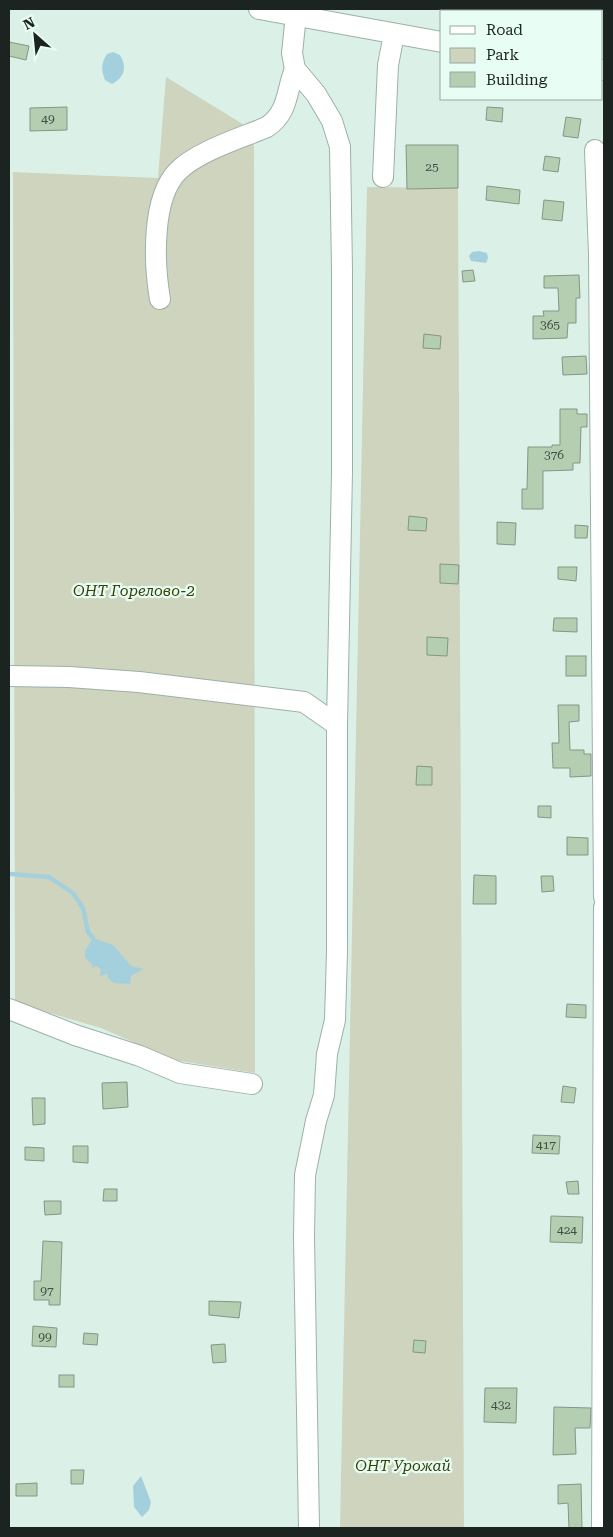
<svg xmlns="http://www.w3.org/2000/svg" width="613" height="1537" viewBox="0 0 613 1537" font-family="'Roboto Serif',serif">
	<rect width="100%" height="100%" fill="#dbf1e8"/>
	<g fill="#ced4bd">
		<path d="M166,77l88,54 1,942 -81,-13 -73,-32 -86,-25 -2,-831 145,6z"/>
		<path d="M367,187l91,1 6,1340h-124z"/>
	</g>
	<g fill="#a4d0de">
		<path d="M113,52l7,3c7,12 5,22 -8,29l-7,-4c-4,-10 -4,-17 2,-26z"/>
		<path d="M479,251l8,2 1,5 -2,5 -15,-2 -2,-5 3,-4z"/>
		<path d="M93,938l20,7 18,21 13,3 -13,7 -1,8 -16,-1 -6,-5v-4l-8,2 1,-7 -5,-3 -4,2v-4l-7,-6v-7z"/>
		<path d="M141,1476l10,26 -2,8 -7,7 -8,-10 -1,-21z"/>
	</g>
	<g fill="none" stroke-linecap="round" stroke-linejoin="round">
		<path stroke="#a4d0de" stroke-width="4.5" d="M11,874l38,3 24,16 10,15 5,24 5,6"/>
	</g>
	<g fill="#b3ceb1" stroke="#879486">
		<path d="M9,42l20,4 -3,14 -17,-4z"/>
		<path d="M67,107v23l-37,1v-23z"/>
		<path d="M487,107l16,1 -1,14 -16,-2z"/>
		<path d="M566,117l15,2 -3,19 -15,-2z"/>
		<path d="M406,145h52v43l-51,1z"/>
		<path d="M545,156l15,2 -2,14 -15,-2z"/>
		<path d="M487,186l33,4 -1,14 -33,-4z"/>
		<path d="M544,200l20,2 -2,19 -20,-2z"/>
		<path d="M473,270l2,11 -12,1 -1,-11z"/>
		<path d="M579,275l1,23h-4v25h-8l-1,15 -34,1v-23h11l-1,-5h16l-1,-23h-14v-12z"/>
		<path d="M424,334l17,2 -1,13 -17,-1z"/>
		<path d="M586,356l1,18 -24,1 -1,-18z"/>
		<path d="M560,409h17v5h10v13h-6l-1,36h-7v7l-30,1v38h-21v-20h5l1,-42h24v-2h8z"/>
		<path d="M409,516l18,2 -1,13 -18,-1z"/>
		<path d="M497,522l19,1 -1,22 -18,-1z"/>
		<path d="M575,525l13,1 -1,12h-12z"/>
		<path d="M440,564l19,1 -1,19 -18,-1z"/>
		<path d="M558,567h19l-1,14 -18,-2z"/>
		<path d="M554,618h23v14l-24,-1z"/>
		<path d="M427,637l21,1 -1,18 -20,-1z"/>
		<rect x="566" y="656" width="20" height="20"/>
		<path d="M558,705h21v16l-10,1 1,28h14v4h7v22l-21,1v-9h-17l-1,-25h7z"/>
		<path d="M417,766l15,1v18h-16z"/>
		<path d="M538,806h13v12l-13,-1z"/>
		<path d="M567,837l21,1v17h-21z"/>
		<path d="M474,875l22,1v28h-23z"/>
		<path d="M541,876h12l1,15 -12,1z"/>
		<path d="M567,1004l19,1v13l-20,-1z"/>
		<path d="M127,1082l1,25 -25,2 -1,-26z"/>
		<path d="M563,1086l13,2 -2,15 -13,-1z"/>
		<path d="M32,1098h13v26l-12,1z"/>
		<path d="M533,1135l27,1 -1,18 -27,-1z"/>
		<path d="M73,1146h15v17l-15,-1z"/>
		<path d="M25,1147l19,1v13l-19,-1z"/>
		<path d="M578,1181l1,13h-11l-2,-12z"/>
		<path d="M104,1189h13v12h-14z"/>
		<path d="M44,1201h17v13l-16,1z"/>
		<path d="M551,1216l32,1 -1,26 -32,-1z"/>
		<path d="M43,1241l19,1 -2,63h-11v-5h-15v-19h7z"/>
		<path d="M209,1301l32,1 -2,16 -30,-3z"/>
		<path d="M33,1326l24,2 -1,19 -24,-1z"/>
		<path d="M84,1333l14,1 -1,11 -14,-1z"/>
		<path d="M414,1340l12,1 -1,12 -12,-1z"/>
		<path d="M225,1344l1,18 -13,1 -2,-18z"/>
		<rect x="59" y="1375" width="15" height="12"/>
		<path d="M485,1388h32l-1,35 -32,-1z"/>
		<path d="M554,1407l37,1 -1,20h-15l1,26 -23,1z"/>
		<path d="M71,1470h13l-1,14h-12z"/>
		<path d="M37,1483v13h-21v-12z"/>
		<path d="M581,1484l1,44h-13l-1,-25 -10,1v-19z"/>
	</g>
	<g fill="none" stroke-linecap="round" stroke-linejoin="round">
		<g stroke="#9cb1a8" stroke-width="22">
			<g id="minor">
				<path d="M259,9l183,33"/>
				<path d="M296,15l-4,38 3,16 21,25 16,27 8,26 2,123v202l-5,253v227l-2,68 -8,34 -3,41 -8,26 -11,54 -1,62 5,291"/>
				<path d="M602,70h2"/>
				<path d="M595,150l4,104"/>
				<path d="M383,177l5,-112 6,-31"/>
				<path d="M604,254h-5l5,643"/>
				<path d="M160,299c-6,-35 -9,-101 18,-128 20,-20 63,-33 89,-44 22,-15 19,-36 28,-58"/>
				<path d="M9,676l60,1 70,5 165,20 33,23"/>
				<path d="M9,1009l66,26 65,21 40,17 72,11"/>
				<path d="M602,1528l2,-621"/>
			</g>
		</g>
		<use href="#minor" stroke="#fff" stroke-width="20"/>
	</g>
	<g text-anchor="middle" stroke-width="4.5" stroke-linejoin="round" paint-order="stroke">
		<g font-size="12" fill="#424e45">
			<text x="48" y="123">49</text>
			<text x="432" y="171">25</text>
			<text x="550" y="329">365</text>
			<text x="554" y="459">376</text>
			<text x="546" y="1149">417</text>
			<text x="567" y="1234">424</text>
			<text x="47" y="1295">97</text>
			<text x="45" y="1341">99</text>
			<text x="501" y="1409">432</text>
		</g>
		<g font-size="15" font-style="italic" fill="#384105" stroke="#e8fef5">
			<text x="134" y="596">ОНТ Горелово-2</text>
			<text x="403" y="1471">ОНТ Урожай</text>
		</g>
	</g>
	<rect width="613" height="1537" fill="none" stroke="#1c2421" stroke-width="20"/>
	<rect x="440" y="10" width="162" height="90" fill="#e8fef5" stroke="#96a7a0"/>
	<rect x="450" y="26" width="25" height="8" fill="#ffffff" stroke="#96a7a0"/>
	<text x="486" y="35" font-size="15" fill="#1c2421">Road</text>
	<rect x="450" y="48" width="25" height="15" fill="#ced4bd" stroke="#96a7a0"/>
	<text x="486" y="60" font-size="15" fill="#1c2421">Park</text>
	<rect x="450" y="72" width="25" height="15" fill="#b3ceb1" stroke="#96a7a0"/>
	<text x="486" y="85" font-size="15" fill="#1c2421">Building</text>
	<g transform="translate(35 35) rotate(333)" stroke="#e8fef5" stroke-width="4" paint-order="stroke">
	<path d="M0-4L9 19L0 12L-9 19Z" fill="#1c2421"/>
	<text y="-8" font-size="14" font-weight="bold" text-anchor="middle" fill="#1c2421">N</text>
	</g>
</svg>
